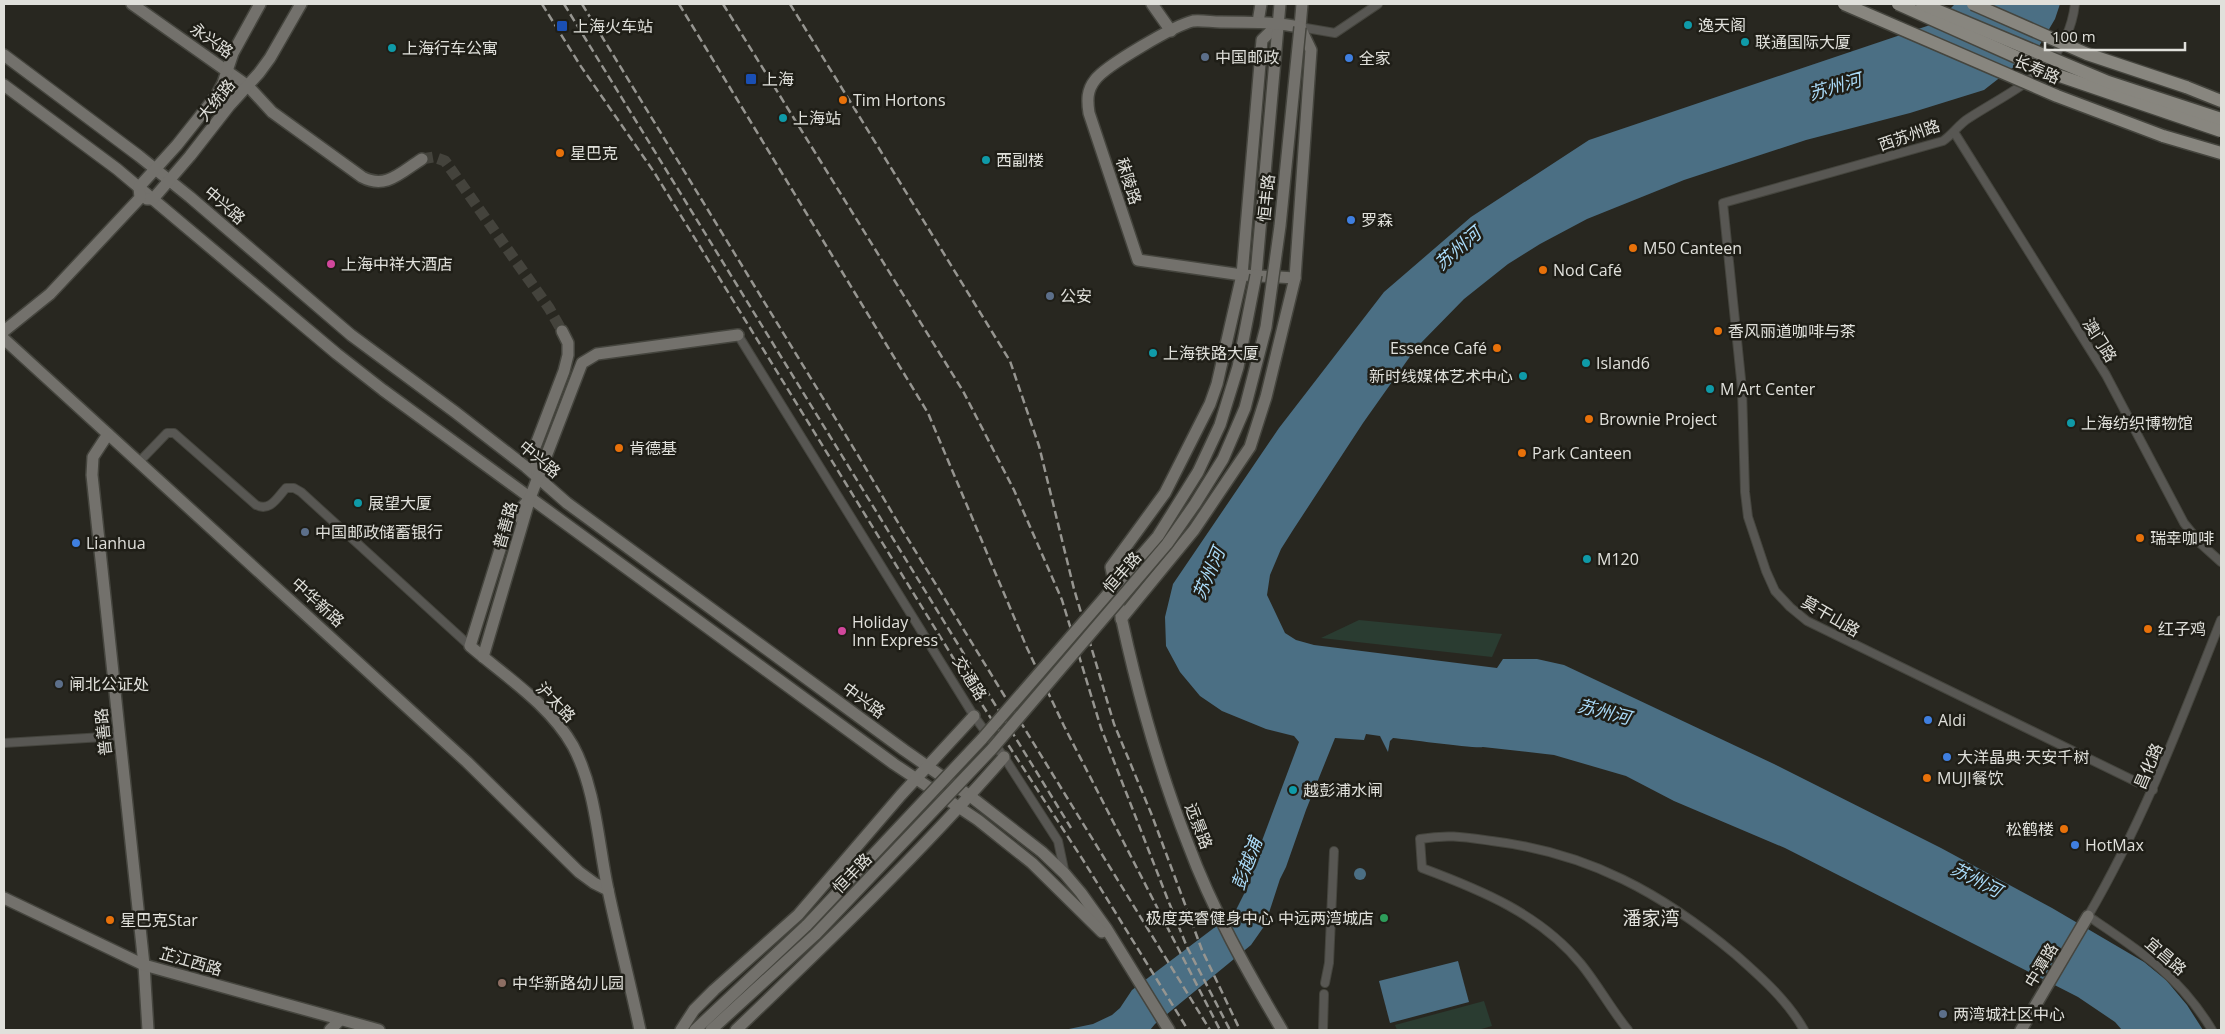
<svg xmlns="http://www.w3.org/2000/svg" width="2225" height="1034" viewBox="0 0 2225 1034" font-family="'Open Sans','Noto Sans SC',sans-serif">
	<rect width="100%" height="100%" fill="#282720"/>
	<g fill="#2a3c31">
		<path d="M1359,620l143,14 -10,23 -171,-19z"/>
		<path d="M1484,1001l8,25 -14,4h-81l-2,-5z"/>
	</g>
	<g fill="#4b6f84">
		<path d="M1955,4h105l-5,15 -17,29 -54,42 -74,23 -104,27 -122,40 -97,39 -47,25 -32,20 -44,35 -48,49 -53,75 -70,107 -12,19 -11,26 -3,20 18,38 11,7 18,5 183,23 6,-9h34l27,6 210,99 167,84 111,60 92,54 22,18 21,25 16,25h-81l-7,-8 -37,-25 -293,-149 -111,-47 -48,-25 -72,-21 -71,-8c-6,2 -77,-8 -90,-9l-3,3 -2,11 -8,-16 -14,-2 -2,6 -29,-2 -29,72 -20,57 -6,12 -15,46 -14,20 -96,79 -5,6h-86l29,-6 19,-9 8,-7 12,-18 103,-78 15,-30 7,-28 42,-112 -5,-6 -28,-7 -44,-18 -22,-15 -20,-24 -14,-26 -1,-29 8,-33 106,-156 105,-136 87,-75 118,-77 347,-117z"/>
		<circle cx="1360" cy="874" r="6"/>
		<path d="M1458,961l11,41 -79,21 -11,-42z"/>
	</g>
	<g fill="none" stroke-linecap="round" stroke-linejoin="round">
		<path stroke="#44433c" stroke-width="11" stroke-dasharray="11 5.5" stroke-linecap="butt" d="M422,159l12,-2 11,4 104,147 13,23"/>
		<g stroke="#45453e" stroke-width="10">
			<g id="street">
				<path d="M2075,4c-8,65 -58,83 -106,114 -10,6 -16,16 -26,23l-220,62 19,186 3,103 3,25 18,54 9,20 15,16 17,14 346,169"/>
				<path d="M1300,27l35,6 43,-29"/>
				<path d="M1954,132l152,243 78,148 17,21 20,18"/>
				<path d="M738,335l236,381 30,41 54,84 7,33"/>
				<path d="M139,462l28,-29h7l82,72c14,7 21,-7 30,-17h8l7,4 169,154"/>
				<path d="M4,743l116,-7"/>
				<path d="M1325,983l4,-20 5,-112"/>
				<path d="M1323,1030l1,-36"/>
				<path d="M1628,1030c-17,-21 -30,-45 -47,-66 -41,-50 -100,-74 -159,-96l-2,-29c28,-5 44,-2 72,2 97,12 170,52 244,114 25,22 52,46 68,75"/>
				<path d="M2212,1030c-33,-55 -72,-79 -124,-114 55,-94 93,-195 133,-296"/>
			</g>
		</g>
		<g stroke="#45453e" stroke-width="14">
			<g id="secondary">
				<path d="M132,4l116,82 24,26 90,65c24,13 39,-5 60,-18"/>
				<path d="M1152,4l19,27"/>
				<path d="M1258,22l3,-18"/>
				<path d="M1279,23l-17,17 -20,235 -25,109 -7,20 -45,89 -54,74c18,94 42,188 77,277 24,65 59,127 94,186"/>
				<path d="M4,55l135,101 51,41 161,138 104,77 71,55 41,36 337,247 66,46 72,56 23,22 16,19 25,35 63,102"/>
				<path d="M4,85l113,84 220,185 46,36 511,374 84,56 54,43 70,69"/>
				<path d="M147,199h6l37,-43 39,-50 30,-33 11,-15 31,-54"/>
				<path d="M1256,275l24,-271"/>
				<path d="M1295,278l-53,-3 -104,-15 -49,-147c-2,-13 -2,-23 6,-33 10,-14 80,-55 98,-59 8,-1 19,1 27,1 27,0 53,0 80,5"/>
				<path d="M4,331l46,-37 90,-96 -1,-11 38,-42 39,-49 7,-13 10,-30 27,-49"/>
				<path d="M4,339l463,423 112,110 15,11 14,7"/>
				<path d="M108,434l-15,23 -1,18 52,490 4,65"/>
				<path d="M537,474l-2,-27 29,-76 4,-16v-12l-6,-12"/>
				<path d="M530,498l-22,26 -38,122c35,30 80,59 103,100 23,43 25,97 35,144 10,47 22,93 32,140"/>
				<path d="M1121,619l73,-89 56,-83 16,-50 29,-119 16,-228 -11,-23 2,-23"/>
				<path d="M483,657l47,-159 52,-135 15,-9 141,-19"/>
				<path d="M4,898l140,67 235,65"/>
				<path d="M330,1030l10,-10"/>
				<path d="M681,1030l13,-20 20,-20 84,-75 103,-120 73,-79"/>
				<path d="M695,1030l112,-105"/>
				<path d="M711,1030l105,-96"/>
				<path d="M736,1030c92,-88 184,-177 268,-273"/>
				<path d="M2021,1030l67,-114"/>
			</g>
		</g>
		<g stroke="#45453e" stroke-width="15">
			<g id="primary">
				<path d="M2186,87l35,14"/>
				<path d="M2163,136l58,17"/>
			</g>
		</g>
		<use href="#street" stroke="#585753" stroke-width="8"/>
		<use href="#secondary" stroke="#73716c" stroke-width="11"/>
		<use href="#primary" stroke="#88867f" stroke-width="12"/>
		<g stroke="#969590" stroke-width="2.5" stroke-dasharray="8 4" stroke-linecap="butt">
			<path d="M542,4l38,61 74,107 327,531 102,157 105,170"/>
			<path d="M564,4l507,824"/>
			<path d="M582,4l277,453 44,74 307,499"/>
			<path d="M679,4l249,409 99,235 37,78 156,304"/>
			<path d="M723,4l240,387 51,99 48,110 39,128 67,172 19,47 43,83"/>
			<path d="M790,4l220,357 29,85 35,143 40,135 37,89 51,137 38,80"/>
		</g>
		<g stroke="#45453e" stroke-width="14" stroke-linecap="butt">
			<g id="secondary-bridge">
				<path d="M807,925l175,-186 176,-203 40,-64 22,-47 18,-58 18,-92"/>
				<path d="M816,934l176,-185 175,-205 28,-40 28,-45 22,-51 21,-81 14,-101 20,-199"/>
			</g>
		</g>
		<g stroke="#45453e" stroke-width="15" stroke-linecap="butt">
			<g id="primary-bridge">
				<path d="M1844,4l213,92 106,40"/>
				<path d="M1898,4l159,71 164,56"/>
				<path d="M1922,4l186,78 113,37"/>
				<path d="M1973,4l114,50 99,33"/>
			</g>
		</g>
		<use href="#secondary-bridge" stroke="#73716c" stroke-width="11"/>
		<use href="#primary-bridge" stroke="#88867f" stroke-width="12"/>
	</g>
	<g fill="#0f9aa8" stroke="#1f1e17" stroke-width="2">
		<circle cx="1688" cy="25" r="5"/>
		<circle cx="1745" cy="42" r="5"/>
		<circle cx="392" cy="48" r="5"/>
		<circle cx="783" cy="118" r="5"/>
		<circle cx="986" cy="160" r="5"/>
		<circle cx="1153" cy="353" r="5"/>
		<circle cx="1586" cy="363" r="5"/>
		<circle cx="1523" cy="376" r="5"/>
		<circle cx="1710" cy="389" r="5"/>
		<circle cx="2071" cy="423" r="5"/>
		<circle cx="358" cy="503" r="5"/>
		<circle cx="1587" cy="559" r="5"/>
		<circle cx="1293" cy="790" r="5"/>
	</g>
	<g fill="#1a4fb4" stroke="#1f1e17" stroke-width="2">
		<rect x="556" y="20" width="12" height="12" rx="2.5"/>
		<rect x="745" y="73" width="12" height="12" rx="2.5"/>
	</g>
	<g fill="#5c6f8a" stroke="#1f1e17" stroke-width="2">
		<circle cx="1205" cy="57" r="5"/>
		<circle cx="1050" cy="296" r="5"/>
		<circle cx="305" cy="532" r="5"/>
		<circle cx="59" cy="684" r="5"/>
		<circle cx="1943" cy="1014" r="5"/>
	</g>
	<g fill="#3f7fe0" stroke="#1f1e17" stroke-width="2">
		<circle cx="1349" cy="58" r="5"/>
		<circle cx="1351" cy="220" r="5"/>
		<circle cx="76" cy="543" r="5"/>
		<circle cx="1928" cy="720" r="5"/>
		<circle cx="1947" cy="757" r="5"/>
		<circle cx="2075" cy="845" r="5"/>
	</g>
	<g fill="#e8710a" stroke="#1f1e17" stroke-width="2">
		<circle cx="843" cy="100" r="5"/>
		<circle cx="560" cy="153" r="5"/>
		<circle cx="1633" cy="248" r="5"/>
		<circle cx="1543" cy="270" r="5"/>
		<circle cx="1718" cy="331" r="5"/>
		<circle cx="1497" cy="348" r="5"/>
		<circle cx="1589" cy="419" r="5"/>
		<circle cx="619" cy="448" r="5"/>
		<circle cx="1522" cy="453" r="5"/>
		<circle cx="2140" cy="538" r="5"/>
		<circle cx="2148" cy="629" r="5"/>
		<circle cx="1927" cy="778" r="5"/>
		<circle cx="2064" cy="829" r="5"/>
		<circle cx="110" cy="920" r="5"/>
	</g>
	<g fill="#d1479c" stroke="#1f1e17" stroke-width="2">
		<circle cx="331" cy="264" r="5"/>
		<circle cx="842" cy="631" r="5"/>
	</g>
	<circle fill="#2e9e5b" stroke="#1f1e17" stroke-width="2" cx="1384" cy="918" r="5"/>
	<circle fill="#8d6e63" stroke="#1f1e17" stroke-width="2" cx="502" cy="983" r="5"/>
	<g text-anchor="middle" stroke-width="5" stroke-linejoin="round" paint-order="stroke">
		<g font-size="16" fill="#e0e0db" stroke="#1f1e17" text-anchor="start">
			<text x="1698" y="31">逸天阁</text>
			<text x="573" y="32">上海火车站</text>
			<text x="1755" y="48">联通国际大厦</text>
			<text x="402" y="54">上海行车公寓</text>
			<text x="1215" y="63">中国邮政</text>
			<text x="1359" y="64">全家</text>
			<text x="762" y="85">上海</text>
			<text x="853" y="106">Tim Hortons</text>
			<text x="793" y="124">上海站</text>
			<text x="570" y="159">星巴克</text>
			<text x="996" y="166">西副楼</text>
			<text x="1361" y="226">罗森</text>
			<text x="1643" y="254">M50 Canteen</text>
			<text x="341" y="270">上海中祥大酒店</text>
			<text x="1553" y="276">Nod Café</text>
			<text x="1060" y="302">公安</text>
			<text x="1728" y="337">香风丽道咖啡与茶</text>
			<text x="1487" y="354" text-anchor="end">Essence Café</text>
			<text x="1163" y="359">上海铁路大厦</text>
			<text x="1596" y="369">Island6</text>
			<text x="1513" y="382" text-anchor="end">新时线媒体艺术中心</text>
			<text x="1720" y="395">M Art Center</text>
			<text x="1599" y="425">Brownie Project</text>
			<text x="2081" y="429">上海纺织博物馆</text>
			<text x="629" y="454">肯德基</text>
			<text x="1532" y="459">Park Canteen</text>
			<text x="368" y="509">展望大厦</text>
			<text x="315" y="538">中国邮政储蓄银行</text>
			<text x="2150" y="544">瑞幸咖啡</text>
			<text x="86" y="549">Lianhua</text>
			<text x="1597" y="565">M120</text>
			<text x="852" y="628">Holiday<tspan x="852" dy="18">Inn Express</tspan></text>
			<text x="2158" y="635">红子鸡</text>
			<text x="69" y="690">闸北公证处</text>
			<text x="1938" y="726">Aldi</text>
			<text x="1957" y="763">大洋晶典·天安千树</text>
			<text x="1937" y="784">MUJI餐饮</text>
			<text x="1303" y="796">越彭浦水闸</text>
			<text x="2054" y="835" text-anchor="end">松鹤楼</text>
			<text x="2085" y="851">HotMax</text>
			<text x="1374" y="924" text-anchor="end">极度英睿健身中心 中远两湾城店</text>
			<text x="120" y="926">星巴克Star</text>
			<text x="512" y="989">中华新路幼儿园</text>
			<text x="1953" y="1020">两湾城社区中心</text>
		</g>
		<g font-size="16" fill="#e0e0db" stroke="#1f1e17">
			<text transform="translate(212 40) rotate(35)" y="6">永兴路</text>
			<text transform="translate(2037 69) rotate(23)" y="6">长寿路</text>
			<text transform="translate(216 100) rotate(-51)" y="6">大统路</text>
			<text transform="translate(1909 135) rotate(-19)" y="6">西苏州路</text>
			<text transform="translate(1129 181) rotate(72)" y="6">秣陵路</text>
			<text transform="translate(1266 198) rotate(-84)" y="6">恒丰路</text>
			<text transform="translate(225 205) rotate(41)" y="6">中兴路</text>
			<text transform="translate(2100 340) rotate(58)" y="6">澳门路</text>
			<text transform="translate(540 459) rotate(40)" y="6">中兴路</text>
			<text transform="translate(505 525) rotate(-74)" y="6">普善路</text>
			<text transform="translate(1122 572) rotate(-49)" y="6">恒丰路</text>
			<text transform="translate(318 602) rotate(42)" y="6">中华新路</text>
			<text transform="translate(1831 616) rotate(30)" y="6">莫干山路</text>
			<text transform="translate(970 678) rotate(58)" y="6">交通路</text>
			<text transform="translate(864 700) rotate(36)" y="6">中兴路</text>
			<text transform="translate(556 702) rotate(46)" y="6">沪太路</text>
			<text transform="translate(103 732) rotate(-96)" y="6">普善路</text>
			<text transform="translate(2148 766) rotate(-67)" y="6">昌化路</text>
			<text transform="translate(1199 826) rotate(69)" y="6">远景路</text>
			<text transform="translate(852 873) rotate(-46)" y="6">恒丰路</text>
			<text transform="translate(2166 956) rotate(41)" y="6">宜昌路</text>
			<text transform="translate(191 961) rotate(16)" y="6">芷江西路</text>
			<text transform="translate(2041 965) rotate(-59)" y="6">中潭路</text>
		</g>
		<g font-size="18" font-style="italic" fill="#aadbf9" stroke="#1f1e17">
			<text transform="translate(1835 87) rotate(-16)" y="6">苏州河</text>
			<text transform="translate(1458 249) rotate(-41)" y="6">苏州河</text>
			<text transform="translate(1209 574) rotate(-67)" y="6">苏州河</text>
			<text transform="translate(1604 712) rotate(14)" y="6">苏州河</text>
			<text transform="translate(1247 864) rotate(-69)" y="6">彭越浦</text>
			<text transform="translate(1976 880) rotate(27)" y="6">苏州河</text>
		</g>
		<g font-size="19" fill="#e0e0db" stroke="#1f1e17">
			<text x="1651" y="925">潘家湾</text>
		</g>
	</g>
	<rect width="2225" height="1034" fill="none" stroke="#e0e0db" stroke-width="10"/>
	<path d="M2045 42v8h140v-8" fill="none" stroke="#e0e0db" stroke-width="2.5"/>
	<text x="2052" y="42" font-size="15" fill="#e0e0db" stroke="#1f1e17" stroke-width="4" paint-order="stroke">100 m</text>
</svg>
